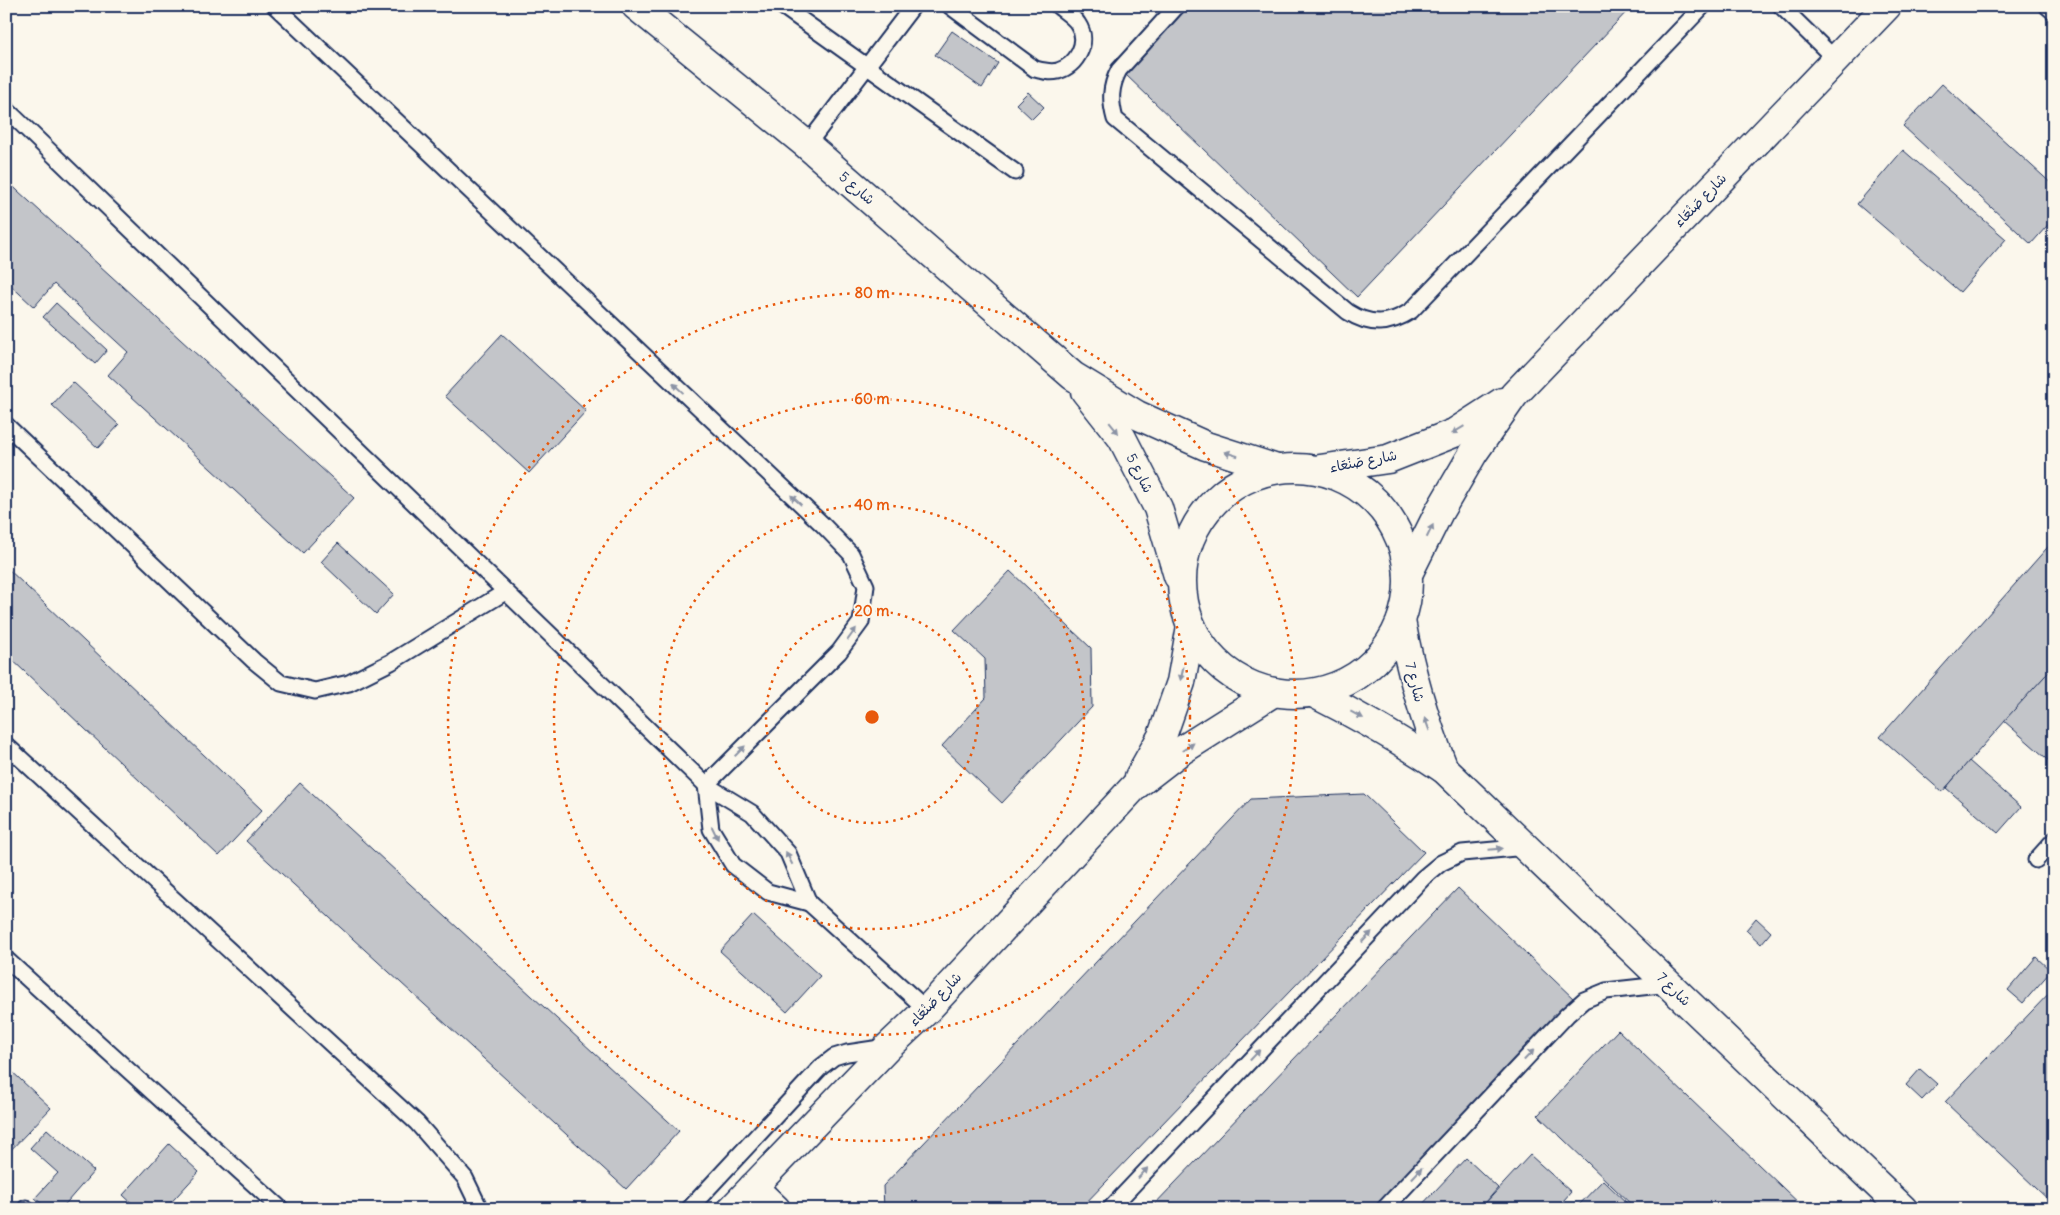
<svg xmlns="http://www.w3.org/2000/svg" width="2060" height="1215" viewBox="0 0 2060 1215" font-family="Delius,'Playpen Sans Arabic',sans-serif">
	<rect width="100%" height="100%" fill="#fbf7ec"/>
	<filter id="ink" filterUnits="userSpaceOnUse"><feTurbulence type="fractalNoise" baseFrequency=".02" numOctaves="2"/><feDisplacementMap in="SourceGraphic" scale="10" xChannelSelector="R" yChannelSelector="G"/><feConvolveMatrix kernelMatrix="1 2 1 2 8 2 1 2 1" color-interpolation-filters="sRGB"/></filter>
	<g filter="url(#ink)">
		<g fill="#c3c5c9" stroke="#1b2f5e">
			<path d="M1189,6h443l-275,291 -232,-223z"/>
			<path d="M952,31l46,32 -16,25 -47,-33z"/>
			<path d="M1942,84l112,102v32l-23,26 -128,-118z"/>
			<path d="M1028,92l16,15 -12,12 -16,-15z"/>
			<path d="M1903,150l103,89 -46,53 -103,-88z"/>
			<path d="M6,180l348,318 -51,55 -195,-178 20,-23 -74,-68 -20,23 -28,-26z"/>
			<path d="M56,303l51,47 -12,14 -52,-47z"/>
			<path d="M502,334l84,77 -57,62 -84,-77z"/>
			<path d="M73,382l46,43 -21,23 -46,-43z"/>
			<path d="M2054,540v126l-112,126 -62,-55z"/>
			<path d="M338,543l56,51 -18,20 -55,-52z"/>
			<path d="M6,567l256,243 -43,46 -213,-202z"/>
			<path d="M1010,571l81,77 1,59 -90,96 -60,-57 44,-48 -1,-39 -31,-29z"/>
			<path d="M2054,666v99l-50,-44z"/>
			<path d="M1969,761l52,46 -23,26 -52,-45z"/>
			<path d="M300,783l379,348 -53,58 -380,-348z"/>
			<path d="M1364,794l60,58 -344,357h-196l-1,-23 368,-387z"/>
			<path d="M1458,888l117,112 -201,209h-224z"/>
			<path d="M753,915l67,61 -33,36 -67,-61z"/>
			<path d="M1756,918l15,14 -10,12 -15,-14z"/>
			<path d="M2036,957l15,14 -28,32 -15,-13z"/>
			<path d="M2054,988v217l-109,-103z"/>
			<path d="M1618,1030l187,179h-169l-98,-94z"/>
			<path d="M6,1066l45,42 -45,47z"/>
			<path d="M1920,1069l17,15 -15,16 -16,-15z"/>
			<path d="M47,1129l47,42 -33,38h-13l-13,-11 23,-25 -28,-25z"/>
			<path d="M169,1144l30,28 -34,37h-27l-15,-14z"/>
			<path d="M1530,1155l41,37 -15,17h-76z"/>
			<path d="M1466,1158l32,30 -18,21h-62z"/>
			<path d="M1603,1180l30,29h-58z"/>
		</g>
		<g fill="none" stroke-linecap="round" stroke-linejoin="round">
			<g stroke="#1b2f5e" stroke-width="19">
				<g id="service">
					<path d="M275,6l547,518 29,30 15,32 -5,36 -22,30 -133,133"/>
					<path d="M782,6l233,166"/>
					<path d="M950,6l85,63c8,2 15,4 23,2 19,-6 32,-29 20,-47 -4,-7 -14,-13 -20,-18"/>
					<path d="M1177,6l-58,64c-9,17 -9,31 -4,49l233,193c22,14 41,13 63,-1l292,-305"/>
					<path d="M1781,6l54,53"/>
					<path d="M2047,6l7,6"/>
					<path d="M6,109l700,676 46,28 36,40 21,50 118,107"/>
					<path d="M807,145l106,-139"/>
					<path d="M6,425l248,236 27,22 34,8 34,-8 42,-21 114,-70"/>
					<path d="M6,745l411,378 48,55 15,31"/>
					<path d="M706,785l5,44 22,36 35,27 41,11"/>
					<path d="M2036,860l18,-20"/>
					<path d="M6,959l275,250"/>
					<path d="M26,1208l1,1"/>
					<path d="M689,1209l132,-142 13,-10 13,-4 40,-6"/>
					<path d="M1110,1209l313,-331 18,-15 21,-10 64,-6"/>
					<path d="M1384,1209l183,-194 17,-15 22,-9 63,-7"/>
				</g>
			</g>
			<g stroke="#1b2f5e" stroke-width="31">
				<path id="minor" d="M753,1187l23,22"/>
			</g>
			<g stroke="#1b2f5e" stroke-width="31">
				<g id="tertiary">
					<path d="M636,6l171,139 266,231 64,39 69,31 71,23"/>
					<path d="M1085,391l37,47 36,70 20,68"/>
					<circle cx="1295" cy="581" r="113"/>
					<path d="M1320,469l68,-10 66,-26 48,-31"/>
					<path d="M1408,574l31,-62 35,-60 40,-57 373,-389"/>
					<path d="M1401,621c10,54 23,98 43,148"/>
					<path d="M1313,693c46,23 89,48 131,76l459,440"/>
					<path d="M1139,777l23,-41 19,-54 10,-56"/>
					<path d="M732,1209l156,-162 39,-37 208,-224 44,-34 95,-60"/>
				</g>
			</g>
			<use href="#service" stroke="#fbf7ec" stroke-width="15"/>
			<use href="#minor" stroke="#fbf7ec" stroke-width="28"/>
			<use href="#tertiary" stroke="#fbf7ec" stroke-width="28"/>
		</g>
		<defs><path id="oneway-solid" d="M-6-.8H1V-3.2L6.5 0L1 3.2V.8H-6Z" transform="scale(1.25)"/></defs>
		<g fill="#8b93a5">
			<use href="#oneway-solid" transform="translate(678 388) rotate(-137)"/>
			<use href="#oneway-solid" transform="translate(1114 428) rotate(51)"/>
			<use href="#oneway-solid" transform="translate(1458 430) rotate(149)"/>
			<use href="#oneway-solid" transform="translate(1231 454) rotate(-162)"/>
			<use href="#oneway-solid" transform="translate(796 500) rotate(-137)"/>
			<use href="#oneway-solid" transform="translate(1430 531) rotate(-64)"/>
			<use href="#oneway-solid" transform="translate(852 634) rotate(-54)"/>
			<use href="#oneway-solid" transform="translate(1182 674) rotate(101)"/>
			<use href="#oneway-solid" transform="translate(1357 715) rotate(28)"/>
			<use href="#oneway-solid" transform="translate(1427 724) rotate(-110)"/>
			<use href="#oneway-solid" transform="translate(1188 747) rotate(-34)"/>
			<use href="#oneway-solid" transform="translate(740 751) rotate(-45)"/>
			<use href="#oneway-solid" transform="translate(715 833) rotate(64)"/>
			<use href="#oneway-solid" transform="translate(1496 849) rotate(-5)"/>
			<use href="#oneway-solid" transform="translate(789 858) rotate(-117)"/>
			<use href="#oneway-solid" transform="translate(1367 937) rotate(-47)"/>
			<use href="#oneway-solid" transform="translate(1255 1055) rotate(-47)"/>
			<use href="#oneway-solid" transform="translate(1529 1055) rotate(-47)"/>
			<use href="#oneway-solid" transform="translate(1143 1173) rotate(-47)"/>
			<use href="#oneway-solid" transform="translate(1417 1173) rotate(-47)"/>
		</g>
	</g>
	<g fill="none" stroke="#e8590c" stroke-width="2.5" stroke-dasharray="2.5 5">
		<circle cx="872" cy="717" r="106"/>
		<circle cx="872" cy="717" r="212"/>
		<circle cx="872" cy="717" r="318"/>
		<circle cx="872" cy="717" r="424"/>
	</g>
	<g text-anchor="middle" stroke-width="4" stroke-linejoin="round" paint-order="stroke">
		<g font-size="14" fill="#1b2f5e" stroke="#fbf7ec">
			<text transform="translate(857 188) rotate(41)" y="5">شارع 5</text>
			<text transform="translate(1700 200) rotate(-46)" y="5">شارع صَنْعَاء</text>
			<text transform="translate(1363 461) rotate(-11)" y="5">شارع صَنْعَاء</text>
			<text transform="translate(1140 473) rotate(63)" y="5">شارع 5</text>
			<text transform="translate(1415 682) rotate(75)" y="5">شارع 7</text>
			<text transform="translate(1674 989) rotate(44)" y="5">شارع 7</text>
			<text transform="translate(935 999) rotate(-46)" y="5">شارع صَنْعَاء</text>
		</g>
	</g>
	<circle cx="872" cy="717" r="8" fill="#e8590c" stroke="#fbf7ec" stroke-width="2.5"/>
	<g font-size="15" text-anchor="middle" font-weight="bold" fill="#e8590c" stroke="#fbf7ec" stroke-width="4" stroke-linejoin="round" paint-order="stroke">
		<text x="872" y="298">80 m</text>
		<text x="872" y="404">60 m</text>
		<text x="872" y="510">40 m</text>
		<text x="872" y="616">20 m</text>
	</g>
	<rect width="2060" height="1215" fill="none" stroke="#fbf7ec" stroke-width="25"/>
	<rect x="12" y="12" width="2035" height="1190" fill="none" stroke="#1b2f5e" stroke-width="2" filter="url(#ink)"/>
</svg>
